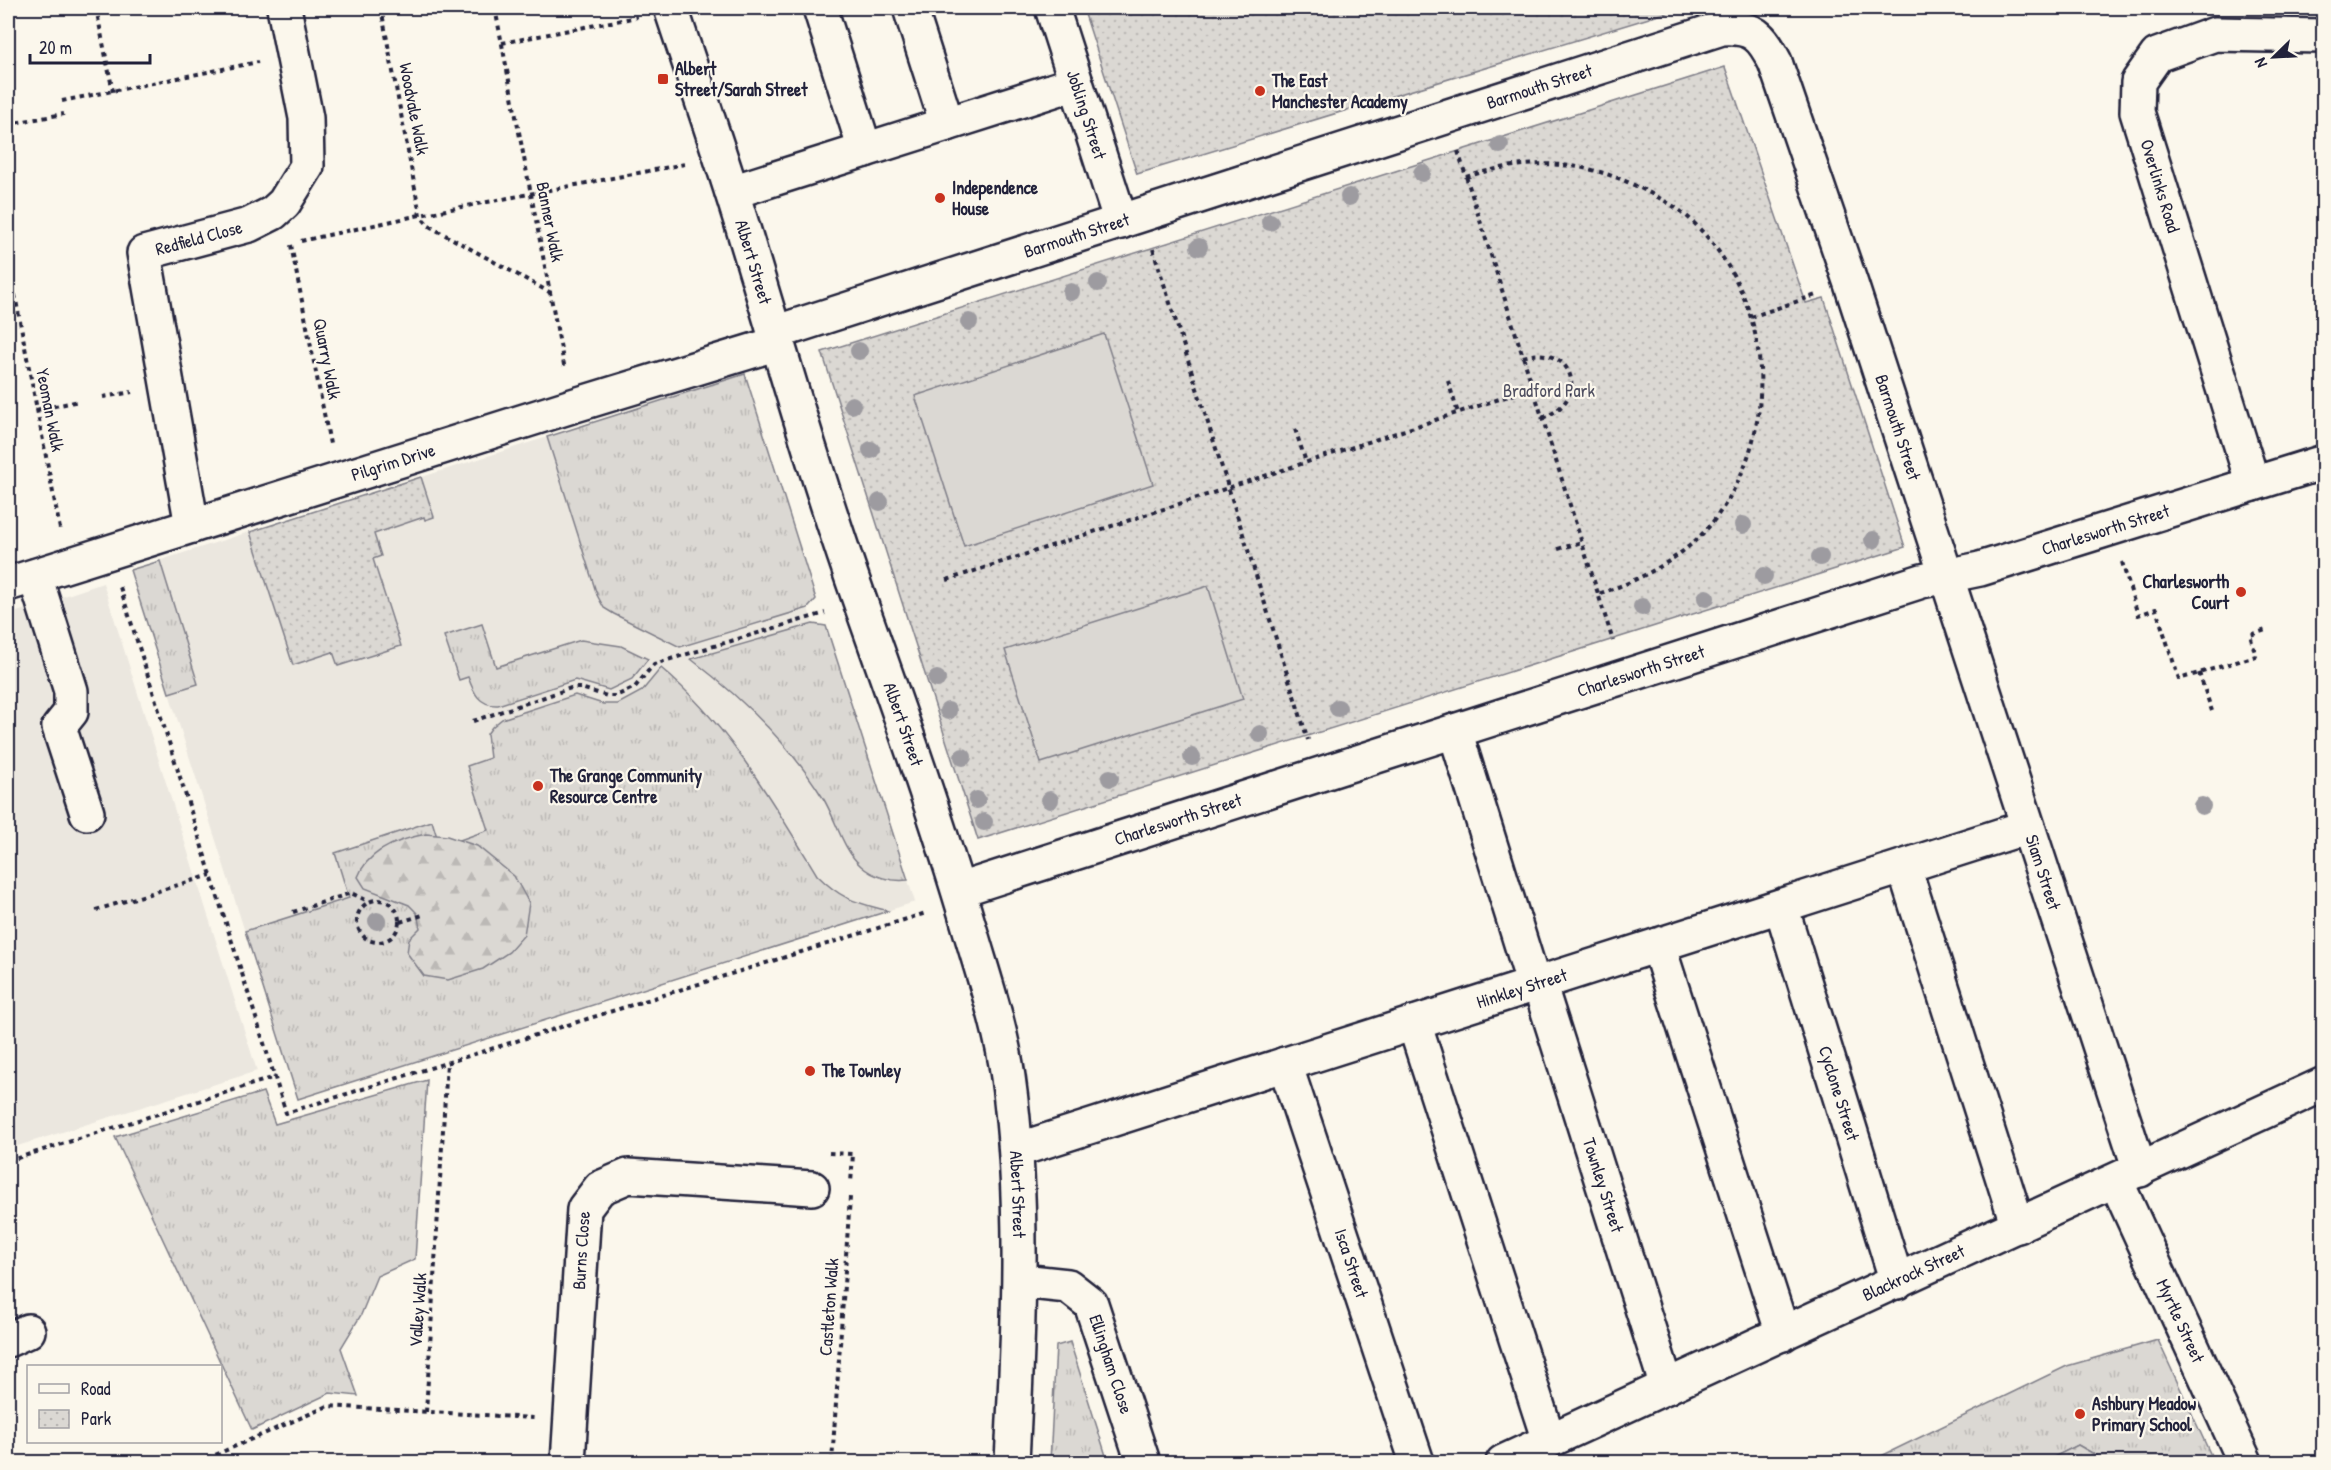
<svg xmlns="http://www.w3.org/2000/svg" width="2331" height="1470" viewBox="0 0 2331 1470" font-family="'Patrick Hand',sans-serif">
	<defs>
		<pattern id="grass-tufts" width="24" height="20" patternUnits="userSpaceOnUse" patternTransform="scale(1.5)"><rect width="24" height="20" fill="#dbd8d3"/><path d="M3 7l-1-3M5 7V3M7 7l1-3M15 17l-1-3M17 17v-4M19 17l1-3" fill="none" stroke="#bcb9b6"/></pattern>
		<pattern id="forest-firs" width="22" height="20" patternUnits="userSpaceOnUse" patternTransform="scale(1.5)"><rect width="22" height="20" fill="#dbd8d3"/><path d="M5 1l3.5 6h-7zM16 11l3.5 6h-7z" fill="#bcb9b6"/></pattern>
		<pattern id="park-dots" width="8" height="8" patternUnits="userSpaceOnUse" patternTransform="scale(1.5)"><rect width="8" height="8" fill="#dbd8d3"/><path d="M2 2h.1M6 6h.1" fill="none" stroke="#bcb9b6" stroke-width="1.8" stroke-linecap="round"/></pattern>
	</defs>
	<rect width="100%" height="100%" fill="#fbf7ec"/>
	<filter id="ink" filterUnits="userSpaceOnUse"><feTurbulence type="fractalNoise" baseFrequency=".0167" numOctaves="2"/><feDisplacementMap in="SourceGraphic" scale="12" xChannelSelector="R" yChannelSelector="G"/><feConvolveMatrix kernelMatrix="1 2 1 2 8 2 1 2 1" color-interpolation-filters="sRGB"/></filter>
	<g filter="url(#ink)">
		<g fill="#ebe7df">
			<path d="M745,374l71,225 -8,9 5,16 13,2 89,276 -617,197 -168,-529z"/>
			<path d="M103,583l154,488 -249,78v-534z"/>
		</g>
		<g fill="url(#grass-tufts)" stroke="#7e7d87" stroke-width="1.5">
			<path d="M745,374l71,225 -8,9 -128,39 -66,-33 -10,-6 -7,-13 -50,-158z"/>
			<path d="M160,561l38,123 -29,9 -39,-123z"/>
			<path d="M482,624l14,43 85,-27 40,6 27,13 -16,20 -23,11 -34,-10 -77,25c-19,1 -24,-12 -30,-28l-9,3 -15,-44z"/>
			<path d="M813,624l13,2 82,254c-16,2 -35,-3 -47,-14 -19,-17 -25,-47 -38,-68 -34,-55 -81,-100 -132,-139z"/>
			<path d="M661,668c67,56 111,133 156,207 25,25 38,27 71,36l-590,188 -53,-168 104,-33 -14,-45 97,-32 8,26 48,-17 -21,-64 23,-8 -3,-24 5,-7 10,-8 73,-24 28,9h15l24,-13z"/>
			<path d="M427,1080l-12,179 -38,17 -16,39 -20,33 17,48 -28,-3 -78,37 -137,-293 148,-45 12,32z"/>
			<path d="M2158,1340l56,122h-106l-30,-17 -34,17h-175l198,-96z"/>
			<path d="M1070,1342l38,120h-58l6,-116z"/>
		</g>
		<path fill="url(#forest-firs)" stroke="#7e7d87" stroke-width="1.5" d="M426,834l21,2 30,10 37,30 15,27 -5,32 -15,17 -26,17 -35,11 -24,-4 -17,-23 2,-14 11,-11 -3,-15 -8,-8 -44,-17 -7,-11c10,-27 42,-38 68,-43z"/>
		<g fill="url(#park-dots)" stroke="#7e7d87" stroke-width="1.5">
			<path d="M1083,8h599l-545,166z"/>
			<path d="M1725,67l81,236 18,-5 81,249 -927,293 -156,-488z"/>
			<path d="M421,477l13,40 -9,3 -1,-3 -50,17 7,22 -8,3 28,87 -63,20 -5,-14 -40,13 -43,-133z"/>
			<path d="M2078,1445l30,17h-64z"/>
		</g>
		<g fill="#dbd8d3" stroke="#7e7d87" stroke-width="1.5">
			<path d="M1104,334l49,150 -189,62 -49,-150z"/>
			<path d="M1208,586l35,113 -202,64 -36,-113z"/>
		</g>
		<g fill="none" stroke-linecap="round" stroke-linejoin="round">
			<g stroke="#22223b" stroke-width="38">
				<g id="minor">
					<path id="s1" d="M671,8c25,76 52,153 75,230 37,123 73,247 116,369 38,107 76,214 108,323 14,48 31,97 38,147 18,128 10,257 4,385"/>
					<path d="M820,8l45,142"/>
					<path id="s2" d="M1052,8l69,214"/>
					<path d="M947,124l129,-41"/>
					<path d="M732,192l215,-68 -37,-116"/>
					<path id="s3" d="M774,333l948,-305c31,-2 40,8 53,34l76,222 289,886"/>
					<path d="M2253,484l-116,-372 1,-30 19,-27 58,-21 109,2"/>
					<path id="s4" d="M192,526l-48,-273 105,-28 24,-12 11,-10 23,-37 -1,-48 -22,-110"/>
					<path d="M35,576l36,115v21l-12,15 28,86"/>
					<path id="s5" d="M8,584l564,-178 206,-63"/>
					<path d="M1455,731l79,254"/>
					<path d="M1904,867l114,359"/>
					<path id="s6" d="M959,890l963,-309 58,-12 344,-107"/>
					<path id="s7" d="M1781,906l116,376"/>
					<path d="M1658,945l125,389"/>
					<path id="s8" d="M1539,983l128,404"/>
					<path d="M1414,1023l135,418"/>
					<path id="s9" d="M1285,1064l132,398"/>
					<path id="s10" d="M1017,1150l1010,-323"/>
					<path id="s11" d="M2116,1181l129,281"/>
					<path id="s12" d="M1021,1281l47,5 23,18 52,158"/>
					<path d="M8,1340l20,-9"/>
					<path id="s13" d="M568,1462l16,-253 16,-21 28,-12 184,12"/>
					<path id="s14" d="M1503,1462l821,-378"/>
				</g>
			</g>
			<g stroke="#22223b" stroke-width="4" stroke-dasharray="4.5 4.5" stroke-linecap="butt">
				<path d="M96,8l17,84"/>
				<path d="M381,8l39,207 9,11 122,67"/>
				<path d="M495,8l70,362"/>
				<path d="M502,43l135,-26"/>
				<path d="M62,101l196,-39"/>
				<path d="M8,124l56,-10"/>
				<path d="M1458,151l155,490"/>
				<path d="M1466,177c58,-19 117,-18 172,10 18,9 39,19 54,34 82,79 91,207 23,298 -28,37 -73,61 -117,75"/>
				<path d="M301,241l119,-26 265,-51"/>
				<path d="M291,245l39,199"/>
				<path d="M1153,249l155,491"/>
				<path d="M8,259l52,270"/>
				<path d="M1751,317l65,-22"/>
				<path d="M1523,357c50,-15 69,43 19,61"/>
				<path d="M1448,381l10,32"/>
				<path d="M103,397l29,-5"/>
				<path d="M36,410l43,-9"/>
				<path d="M1295,429l11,33"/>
				<path d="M1558,549l24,-7"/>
				<path d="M2122,562l16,53 18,-6 23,70 77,-23 -6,-21 16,-5"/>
				<path d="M947,580l586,-192"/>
				<path d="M120,587l166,526 640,-200"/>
				<path d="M2199,673l13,38"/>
				<path d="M473,721l98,-33h10l26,8h9l19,-9 19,-23 171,-51"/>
				<circle cx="378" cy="921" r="21"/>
				<path d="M96,910l115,-35"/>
				<path d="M293,912l58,-19 17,8"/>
				<path d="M400,922l23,-7"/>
				<path d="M829,1153l24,1 -2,29"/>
				<path d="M8,1161l267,-84"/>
				<path d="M426,1412l21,-349"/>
				<path d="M199,1462l129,-56 206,12"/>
				<path d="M832,1462l18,-265"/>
			</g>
			<use href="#minor" stroke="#fbf7ec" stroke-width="33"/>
		</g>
		<g fill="#9d9ba0">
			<circle cx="1500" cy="145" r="9"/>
			<circle cx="1422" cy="173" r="9"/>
			<circle cx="1349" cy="197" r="9"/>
			<circle cx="1270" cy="222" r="9"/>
			<circle cx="1199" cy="247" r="9"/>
			<circle cx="1098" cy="283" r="9"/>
			<circle cx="1071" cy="292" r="9"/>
			<circle cx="969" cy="322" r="9"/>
			<circle cx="859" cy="351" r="9"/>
			<circle cx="852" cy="405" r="9"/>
			<circle cx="871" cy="450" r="9"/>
			<circle cx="880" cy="502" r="9"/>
			<circle cx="1743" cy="525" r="9"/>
			<circle cx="1873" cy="540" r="9"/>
			<circle cx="1820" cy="557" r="9"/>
			<circle cx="1764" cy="576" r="9"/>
			<circle cx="1706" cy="598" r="9"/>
			<circle cx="1642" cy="607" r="9"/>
			<circle cx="937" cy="679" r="9"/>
			<circle cx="1338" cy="708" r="9"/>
			<circle cx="948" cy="711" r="9"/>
			<circle cx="1260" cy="734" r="9"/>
			<circle cx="963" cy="757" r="9"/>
			<circle cx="1192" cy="757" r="9"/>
			<circle cx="1110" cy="778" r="9"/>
			<circle cx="977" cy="800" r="9"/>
			<circle cx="1050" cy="800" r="9"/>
			<circle cx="2202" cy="806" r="9"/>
			<circle cx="984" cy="822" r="9"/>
			<circle cx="377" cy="921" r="9"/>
		</g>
	</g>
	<g fill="#c8321e" stroke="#fbf7ec" stroke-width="2">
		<rect x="657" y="73" width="12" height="12" rx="3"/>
		<circle cx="1260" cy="91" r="6"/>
		<circle cx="940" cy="198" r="6"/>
		<circle cx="2241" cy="592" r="6"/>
		<circle cx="538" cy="786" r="6"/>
		<circle cx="810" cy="1071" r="6"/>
		<circle cx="2080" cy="1414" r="6"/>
	</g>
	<g text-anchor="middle" stroke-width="4.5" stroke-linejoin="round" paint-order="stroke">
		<g font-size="18" font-weight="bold" fill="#22223b" stroke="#fbf7ec" text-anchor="start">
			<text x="675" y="75">Albert<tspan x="675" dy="21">Street/Sarah Street</tspan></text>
			<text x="1272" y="87">The East<tspan x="1272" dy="21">Manchester Academy</tspan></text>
			<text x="952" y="194">Independence<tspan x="952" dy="21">House</tspan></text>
			<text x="2229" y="588" text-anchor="end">Charlesworth<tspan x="2229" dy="21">Court</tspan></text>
			<text x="550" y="782">The Grange Community<tspan x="550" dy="21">Resource Centre</tspan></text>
			<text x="822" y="1077">The Townley</text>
			<text x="2092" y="1410">Ashbury Meadow<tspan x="2092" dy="21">Primary School</tspan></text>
		</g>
		<g font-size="18" fill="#22223b" stroke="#fbf7ec">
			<text dy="6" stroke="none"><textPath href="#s3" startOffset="804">Barmouth Street</textPath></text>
			<text transform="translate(414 109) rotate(79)" y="6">Woodvale Walk</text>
			<text dy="6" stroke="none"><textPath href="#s2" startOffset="112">Jobling Street</textPath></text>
			<text transform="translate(2160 186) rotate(73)" y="6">Overlinks Road</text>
			<text transform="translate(550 222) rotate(79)" y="6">Banner Walk</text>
			<text dy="6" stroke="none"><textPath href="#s3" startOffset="318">Barmouth Street</textPath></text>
			<text dy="6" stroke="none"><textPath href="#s4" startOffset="334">Redfield Close</textPath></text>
			<text dy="6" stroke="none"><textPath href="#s1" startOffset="267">Albert Street</textPath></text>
			<text transform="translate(327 359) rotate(79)" y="6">Quarry Walk</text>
			<text transform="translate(50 410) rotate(79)" y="6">Yeoman Walk</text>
			<text dy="6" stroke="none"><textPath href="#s3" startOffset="1450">Barmouth Street</textPath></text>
			<text dy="6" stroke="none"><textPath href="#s5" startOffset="404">Pilgrim Drive</textPath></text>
			<text dy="6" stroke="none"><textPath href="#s6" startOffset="1202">Charlesworth Street</textPath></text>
			<text dy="6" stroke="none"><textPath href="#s6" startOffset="716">Charlesworth Street</textPath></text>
			<text dy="6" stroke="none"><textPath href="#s1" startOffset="753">Albert Street</textPath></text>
			<text dy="6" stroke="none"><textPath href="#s6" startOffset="230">Charlesworth Street</textPath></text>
			<text dy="6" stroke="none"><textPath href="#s3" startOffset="1918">Siam Street</textPath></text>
			<text dy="6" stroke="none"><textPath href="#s10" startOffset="530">Hinkley Street</textPath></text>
			<text dy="6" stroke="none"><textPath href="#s7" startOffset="196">Cyclone Street</textPath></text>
			<text dy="6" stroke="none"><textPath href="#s8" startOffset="212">Townley Street</textPath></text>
			<text dy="6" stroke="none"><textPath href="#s1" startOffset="1239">Albert Street</textPath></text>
			<text dy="6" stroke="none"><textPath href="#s13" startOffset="212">Burns Close</textPath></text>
			<text dy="6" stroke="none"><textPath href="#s9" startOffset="210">Isca Street</textPath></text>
			<text dy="6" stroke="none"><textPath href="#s14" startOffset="452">Blackrock Street</textPath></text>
			<text transform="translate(829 1307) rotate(-86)" y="6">Castleton Walk</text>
			<text transform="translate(418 1310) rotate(-86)" y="6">Valley Walk</text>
			<text dy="6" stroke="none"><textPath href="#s11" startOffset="154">Myrtle Street</textPath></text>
			<text dy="6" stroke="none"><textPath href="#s12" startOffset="140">Ellingham Close</textPath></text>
		</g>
		<g font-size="18" fill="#505061" stroke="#fbf7ec">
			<text x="1549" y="397">Bradford Park</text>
		</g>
	</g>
	<rect width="2331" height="1470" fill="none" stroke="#fbf7ec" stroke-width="30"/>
	<rect x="15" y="15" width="2301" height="1440" fill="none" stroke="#22223b" stroke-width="2" filter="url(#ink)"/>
	<rect x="27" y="1365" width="195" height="78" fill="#fbf7ec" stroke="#a4a2a5" stroke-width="1.5"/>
	<rect x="39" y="1384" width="30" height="9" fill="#fbf7ec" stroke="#a4a2a5" stroke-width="1.5"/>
	<text x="81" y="1395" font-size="18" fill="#22223b">Road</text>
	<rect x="39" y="1410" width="30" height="18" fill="url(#park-dots)" stroke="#a4a2a5" stroke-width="1.5"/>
	<text x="81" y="1425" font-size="18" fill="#22223b">Park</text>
	<g transform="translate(2274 57) rotate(246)" stroke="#fbf7ec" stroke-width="4.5" paint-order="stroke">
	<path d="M0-4.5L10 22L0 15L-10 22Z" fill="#22223b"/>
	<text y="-9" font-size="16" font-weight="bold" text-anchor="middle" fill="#22223b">N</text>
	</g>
	<path d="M30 54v9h120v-9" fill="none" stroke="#22223b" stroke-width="3"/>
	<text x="39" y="54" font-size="18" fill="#22223b" stroke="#fbf7ec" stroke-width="4.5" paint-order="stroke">20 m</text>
</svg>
